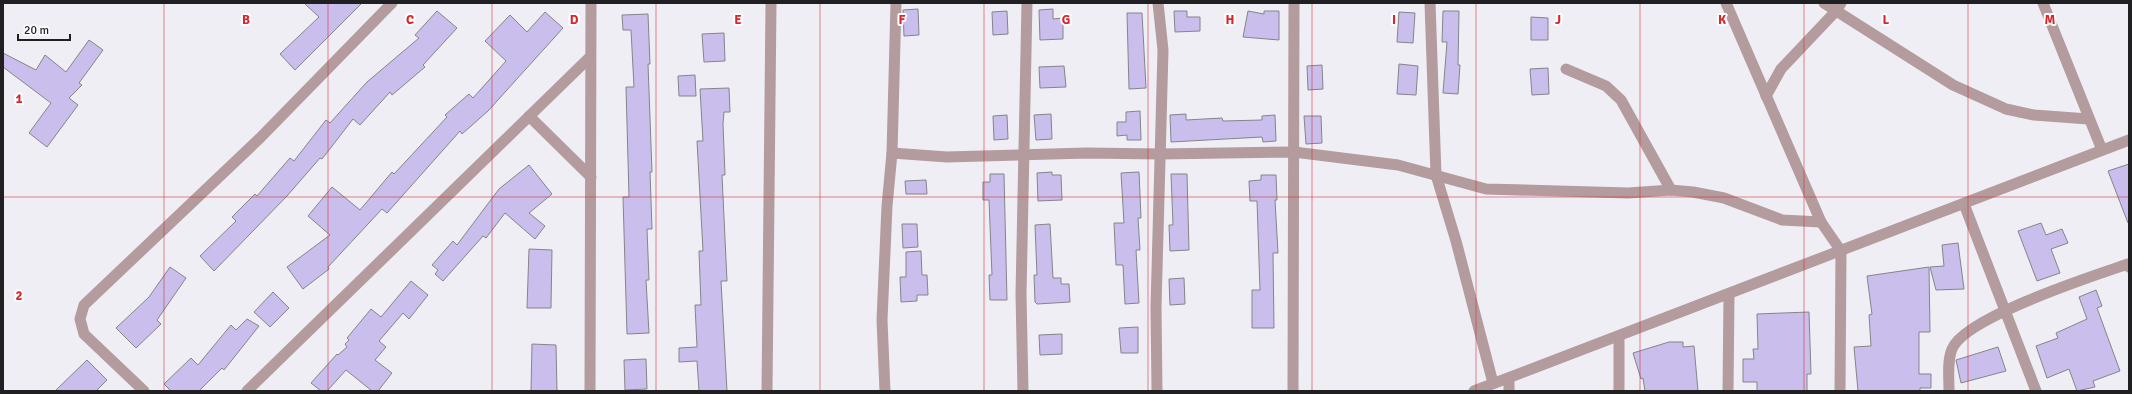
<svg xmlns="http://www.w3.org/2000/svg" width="2132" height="394" viewBox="0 0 2132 394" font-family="Signika,sans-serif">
	<rect width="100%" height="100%" fill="#f0eef5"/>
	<g fill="#cabfec" stroke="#85848a">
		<path d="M304,3h58l-67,67 -15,-16 39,-37z"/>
		<path d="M918,9l1,26 -15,1 -1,-26z"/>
		<path d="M1053,9v10l10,-1v21l-23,1 -1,-30z"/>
		<path d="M437,11l20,17 -34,37 2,2 -33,28 -2,-3 -30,33 -7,-6 -31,40 -2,-1 -33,38 -73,75 -14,-15 36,-35 -4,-4 23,-23 2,2 33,-38 4,3 32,-41 4,3 37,-41 52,-44 -4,-3z"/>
		<path d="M1007,11l1,23 -15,1 -1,-23z"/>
		<path d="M1174,11h13v6h13v14l-25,1z"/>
		<path d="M1248,11l16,3v-3h15v29l-36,-3z"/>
		<path d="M1443,11h16l-1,54h2l-2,29 -15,-1 4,-51h-5z"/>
		<path d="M545,12l18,16 -75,83 -26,23 -2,-3 -73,82 -5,-4 -54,58 1,2 -26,20 -16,-22 43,-32 -22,-19 24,-29 28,23 32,-38 2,2 53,-57 -2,-2 24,-21 4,4 33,-37 -21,-20 25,-26 17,17z"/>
		<path d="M1399,12l16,1 -2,30 -16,-1z"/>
		<path d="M1127,13h15l4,75 -17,1z"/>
		<path d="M648,14l2,50h-2l4,108h-2l2,57h-5l2,51h-3l3,53 -22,1 -4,-137h6l-3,-110h8l-3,-57h-8l-1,-15z"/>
		<path d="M1531,17l17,1v22h-17z"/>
		<path d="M724,33l1,28 -21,1 -2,-28z"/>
		<path d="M89,40l14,10 -24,33 3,2 -13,13 9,7 -31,42 -18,-14 22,-30 -48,-36v-14l33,17 9,-15 21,17z"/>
		<path d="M1399,64l19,2 -2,29 -19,-1z"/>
		<path d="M1322,65l1,24 -15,1 -1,-24z"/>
		<path d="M1064,66l2,21 -26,1 -1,-21z"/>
		<path d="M1548,68l1,26 -17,1 -2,-26z"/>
		<path d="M695,75l1,21h-17l-1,-20z"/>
		<path d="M729,88l1,24h-6l-1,12 2,51h-3l5,106h-6l6,110h-28l-2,-30 -18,1v-14l18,-1 -2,-42h6l-2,-54h4l-6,-110h6l-3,-52z"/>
		<path d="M1140,111l1,29h-14v-5l-10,1v-14h9v-10z"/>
		<path d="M1051,114l1,25 -16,1 -2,-25z"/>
		<path d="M1186,114v6l36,-2 1,3 39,-1v-4l13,-1 1,26 -13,1 -1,-5 -91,5 -1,-27z"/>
		<path d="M1007,115l1,24 -14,1 -1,-24z"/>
		<path d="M1304,116h17l1,27 -16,1z"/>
		<path d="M2129,164v58l-1,1 -20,-52z"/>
		<path d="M529,165l23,29 -23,19 16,13 -10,13 -30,-26 -19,25 -3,-2 -40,45 -8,-7 3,-4 -6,-5 21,-24 4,4 42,-56z"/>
		<path d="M1052,172v3h9l1,25 -24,1 -1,-28z"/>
		<path d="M1139,172l2,46h-3l2,32h-4l3,53 -14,1 -2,-39h-7l-2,-42h10l-3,-50z"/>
		<path d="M990,174h14l3,126h-17l-1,-25h3l-3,-75h-6v-18h7z"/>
		<path d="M1171,174h16l2,76 -19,1 -1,-26h4z"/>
		<path d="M1261,175h15l1,25h-2l3,53h-5l1,75h-22v-38h8l-3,-89h-7l-1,-20 12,-1z"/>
		<path d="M926,180l1,14h-21l-1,-13z"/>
		<path d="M2041,223l5,12 16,-6 6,14 -17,6 9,24 -23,8 -19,-50z"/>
		<path d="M902,224h15l1,23 -15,1z"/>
		<path d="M1050,224l3,54h8v6h8l1,18 -33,2 -2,-2 -1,-27h3l-2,-50z"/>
		<path d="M1958,243l6,46 -28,1 -6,-23 14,-1 -2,-21z"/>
		<path d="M529,249l23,1 -1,58h-24z"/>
		<path d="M921,251l1,24h5l1,20h-11v6l-16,1 -1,-25h6v-25z"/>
		<path d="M170,267l16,11 -29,42 4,4 -25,24 -20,-20 33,-31z"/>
		<path d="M1929,267l1,65h-11v42h12v14h-11v3h-62l-4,-44 17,-1 -2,-31 3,-1 -5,-38z"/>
		<path d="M1184,278l1,26 -15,1 -1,-26z"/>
		<path d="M411,281l17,14 -19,24 -6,-6 -24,28 7,6 -11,13 17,13 -14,18h-6l-26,-21 -19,21h-6l-10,-8 26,-29 1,1 9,-8 -2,-3 4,-4 -2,-2 24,-29 10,8z"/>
		<path d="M2096,290l6,16 -5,2 23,63 -27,10 2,6 -18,4 -8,-22 -22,9 -11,-32 22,-8 -2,-5 31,-14 -8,-22z"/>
		<path d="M273,292l16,16 -19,19 -16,-15z"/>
		<path d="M1809,312l2,62h-4v17h-50v-9h-14v-23h11l-1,-10h5l-1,-35z"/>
		<path d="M247,319l12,7 -35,44 -2,-2 -23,23h-28l-7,-7 27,-26 7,7 33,-40 5,5z"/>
		<path d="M1138,327v26h-17l-2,-25z"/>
		<path d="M1062,334v20l-22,1 -1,-20z"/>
		<path d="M1669,342h14v5l11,-1 4,45h-53l-2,-13 -2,1 -8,-26z"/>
		<path d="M532,344l24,1 1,46h-26z"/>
		<path d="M1998,347l8,24 -45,12 -5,-23z"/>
		<path d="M646,359l1,30 -22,1 -1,-30z"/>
		<path d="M87,360l20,20 -11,11h-41z"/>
	</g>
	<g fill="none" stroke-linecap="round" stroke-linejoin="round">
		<g stroke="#b39b9e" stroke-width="11">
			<path d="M1430,3l6,172 20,66 37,142"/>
			<path d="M1726,3l95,219 20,29 -1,140"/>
			<path d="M1824,3l129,82 53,24 28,6 54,4"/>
			<path d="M2043,3l59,147"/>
			<path d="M1566,69l40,17 15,14 50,90"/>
			<path d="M1766,96l15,-27 55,-58 5,-8"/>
			<path d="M529,116l62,61"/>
			<path d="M892,153l55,4 140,-4 73,1 134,-2 104,13 88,24 142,4 43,-3 22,2 31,6 58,22 39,2"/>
			<path d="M1964,204l72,187"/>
			<path d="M144,391l-60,-57 -4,-15 4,-14 176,-167 132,-135"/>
			<path d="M247,391l343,-334"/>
			<path d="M590,391l1,-388"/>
			<path d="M767,391l4,-388"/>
			<path d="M885,391l-3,-71 5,-114 5,-53 4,-150"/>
			<path d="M1023,391l-2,-97 6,-291"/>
			<path d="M1157,391l-1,-84 7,-257 -5,-47"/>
			<path d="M1293,391l1,-388"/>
			<path d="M1474,391l655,-251"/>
			<path d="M1509,391v-13"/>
			<path d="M1619,391v-54"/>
			<path d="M1728,391l1,-96"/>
			<path d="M1949,391c0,-13 -2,-30 3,-42 13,-32 141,-73 176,-85l1,3"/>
		</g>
	</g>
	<path fill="none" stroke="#d62828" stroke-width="1" stroke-opacity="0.55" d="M164,3v388M328,3v388M492,3v388M656,3v388M820,3v388M984,3v388M1148,3v388M1312,3v388M1476,3v388M1640,3v388M1804,3v388M1968,3v388M3,197h2126"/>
	<g font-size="13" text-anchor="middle" font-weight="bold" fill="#d62828" stroke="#fdfcff" stroke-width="4" stroke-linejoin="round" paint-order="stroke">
		<text x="246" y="24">B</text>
		<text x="410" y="24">C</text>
		<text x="574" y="24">D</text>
		<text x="738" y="24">E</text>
		<text x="902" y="24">F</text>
		<text x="1066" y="24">G</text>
		<text x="1230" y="24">H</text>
		<text x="1394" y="24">I</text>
		<text x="1558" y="24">J</text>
		<text x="1722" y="24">K</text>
		<text x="1886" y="24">L</text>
		<text x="2050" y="24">M</text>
		<text x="19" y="103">1</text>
		<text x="19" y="300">2</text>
	</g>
	<rect width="2132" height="394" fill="none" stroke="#201f22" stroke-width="8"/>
	<path d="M18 34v6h52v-6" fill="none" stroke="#201f22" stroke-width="2"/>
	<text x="24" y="34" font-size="12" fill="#201f22" stroke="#fdfcff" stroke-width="3" paint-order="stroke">20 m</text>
</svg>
